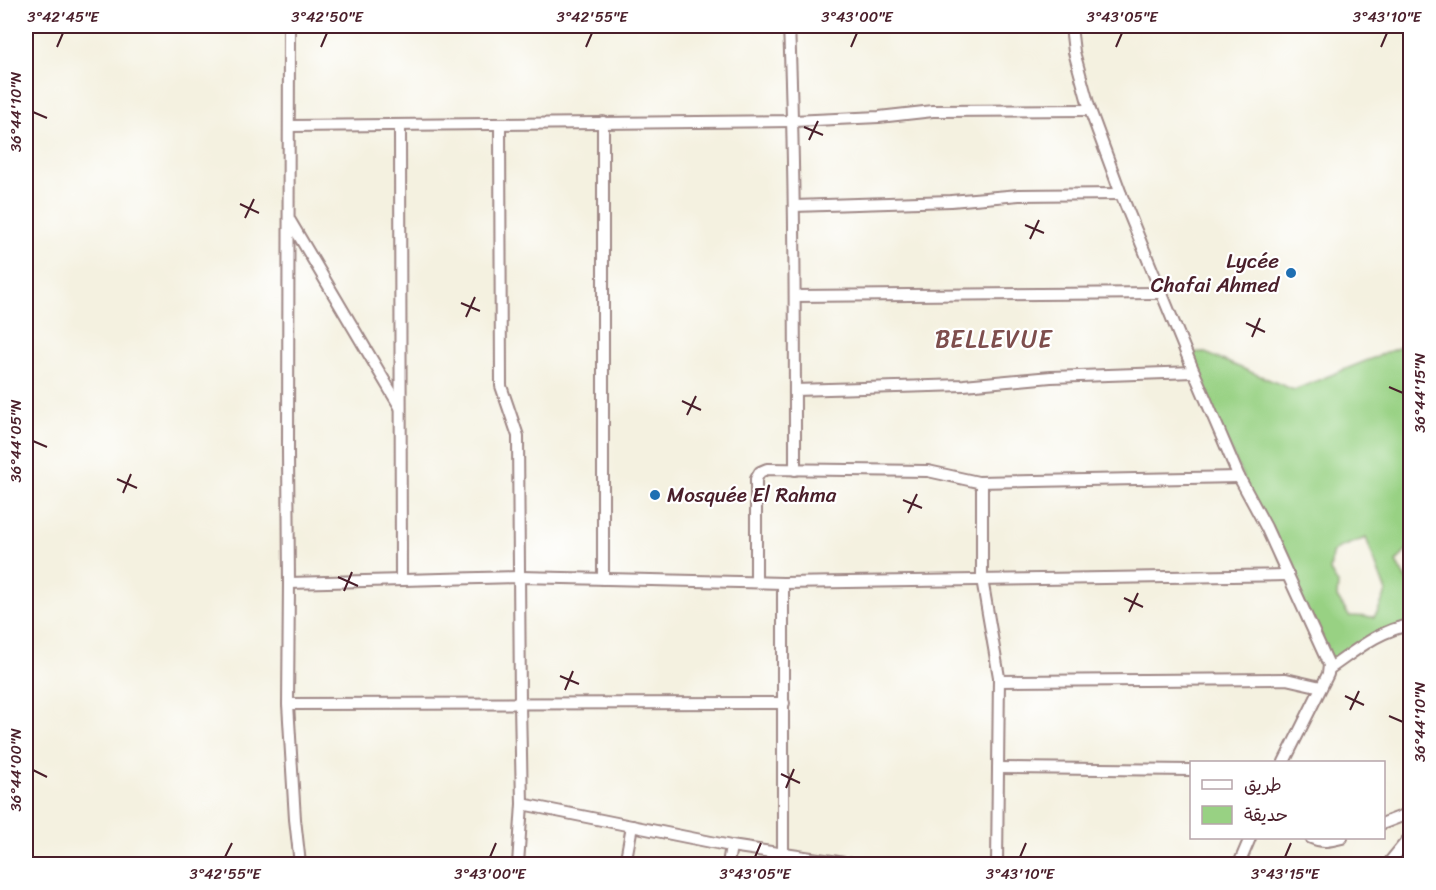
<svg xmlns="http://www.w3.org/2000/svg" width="1436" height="890" viewBox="0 0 1436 890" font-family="Sriracha,'Playpen Sans Arabic',sans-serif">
	<rect width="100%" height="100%" fill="#fff"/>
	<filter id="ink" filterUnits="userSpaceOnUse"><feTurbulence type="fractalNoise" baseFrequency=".0167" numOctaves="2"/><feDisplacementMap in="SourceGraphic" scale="12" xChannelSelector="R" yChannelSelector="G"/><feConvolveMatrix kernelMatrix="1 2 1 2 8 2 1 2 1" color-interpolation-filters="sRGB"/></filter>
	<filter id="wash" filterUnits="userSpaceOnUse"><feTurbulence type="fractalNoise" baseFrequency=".008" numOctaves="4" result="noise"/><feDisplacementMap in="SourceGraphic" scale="24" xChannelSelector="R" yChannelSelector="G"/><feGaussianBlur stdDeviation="1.35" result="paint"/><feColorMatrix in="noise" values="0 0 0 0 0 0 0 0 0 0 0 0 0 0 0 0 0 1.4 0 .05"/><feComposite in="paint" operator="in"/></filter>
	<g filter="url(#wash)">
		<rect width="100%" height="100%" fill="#f4f1e0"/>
		<path fill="#98d183" stroke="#717857" stroke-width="1.5" fill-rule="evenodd" d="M1410,343v204l-14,15 14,24v39l-81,40 -143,-312 17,-1 91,38zM1366,538l20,54 -8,19 -4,6 -25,-1 -12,-19 1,-13 -8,-13 2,-17 7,-6z"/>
	</g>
	<g filter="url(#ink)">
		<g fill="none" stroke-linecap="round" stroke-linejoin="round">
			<g stroke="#9f8886" stroke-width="14">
				<g id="minor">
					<path d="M289,26l-1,425 1,132 -1,121 7,115 5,45"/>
					<path d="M789,26c6,148 6,296 6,444"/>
					<path d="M1071,26l3,26 16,58 31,84 73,178 45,105 27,50 63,138 -1,9 -44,88"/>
					<path d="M603,122v457"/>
					<path d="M500,124l1,262 17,50 2,268 2,100 -4,60"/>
					<path d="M400,125l1,455"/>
					<path d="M289,126l504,-5 86,-4 54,-6 157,-1"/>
					<path d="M794,206l157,-5 68,-6 102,-1"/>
					<path d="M289,219l111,188"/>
					<path d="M795,296l366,-3"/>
					<path d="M795,390l169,-5 87,-8 143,-5"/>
					<path d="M982,482v97l17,98 -2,187"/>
					<path d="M756,582v-103l4,-7 7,-3 161,2 50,11 261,-5"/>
					<path d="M289,583l231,-6 263,6 505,-8"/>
					<path d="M783,583v270"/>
					<path d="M1329,669c25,-17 50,-39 81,-44"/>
					<path d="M999,681l287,-2 35,8"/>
					<path d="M288,704l496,-1"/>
					<path d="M998,768l194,2"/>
					<path d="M522,804l209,42 121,18"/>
					<path d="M1384,823l26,-10"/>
					<path d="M1311,838c11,5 19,3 31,0"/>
					<path d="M625,864l7,-38"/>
					<path d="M728,864l3,-18"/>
					<path d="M1239,864l11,-26"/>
					<path d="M1388,864l22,-27"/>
				</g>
			</g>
			<use href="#minor" stroke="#fff" stroke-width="10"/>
		</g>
	</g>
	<path fill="none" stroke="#4a1f2b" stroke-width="2" d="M57,47l6,-14M321,47l6,-14M586,47l6,-14M851,47l6,-14M1116,47l6,-14M1381,47l6,-14M33,112l14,6M804,127l19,8M809,140l9,-19M240,204l19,9M245,218l9,-19M1025,225l19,8M1030,239l9,-19M461,303l19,8M466,317l9,-20M1246,323l19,9M1252,337l8,-19M1389,387l14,6M682,401l19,9M687,415l9,-19M33,441l14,6M117,479l20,9M123,493l8,-19M903,500l19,8M908,513l9,-19M338,577l20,9M344,591l8,-19M1124,598l19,9M1129,612l9,-19M560,676l19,8M565,690l8,-19M1345,696l19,9M1350,710l9,-19M1389,716l14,6M33,770l14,7M781,774l19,9M786,788l8,-19M225,857l7,-14M490,857l6,-14M755,857l6,-14M1020,857l6,-14M1285,857l6,-14"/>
	<g fill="#1f6fb2" stroke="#fff" stroke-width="2">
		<circle cx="1291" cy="273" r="6"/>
		<circle cx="655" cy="495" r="6"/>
	</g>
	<g text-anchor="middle" stroke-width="4.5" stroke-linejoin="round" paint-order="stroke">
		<g font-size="21" fill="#4a1f2b" stroke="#fff" text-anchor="end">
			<text x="1279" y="268">Lycée<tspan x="1279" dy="24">Chafai Ahmed</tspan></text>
			<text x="667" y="502" text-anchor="start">Mosquée El Rahma</text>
		</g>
		<g font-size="24" letter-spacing="1.5" fill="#7e4e4d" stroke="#fff">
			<text x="994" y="347">BELLEVUE</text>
		</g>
	</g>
	<rect width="1436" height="890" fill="none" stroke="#fff" stroke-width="66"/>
	<rect x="1190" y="761" width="195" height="78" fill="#ffffff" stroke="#b7a5aa" stroke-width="1.5"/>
	<rect x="1202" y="780" width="30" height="9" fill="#ffffff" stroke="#b7a5aa" stroke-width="1.5"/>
	<text x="1244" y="791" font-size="18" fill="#4a1f2b">طريق</text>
	<rect x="1202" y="806" width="30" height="18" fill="#98d183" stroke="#b7a5aa" stroke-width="1.5"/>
	<text x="1244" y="821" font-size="18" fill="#4a1f2b">حديقة</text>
	<rect x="33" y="33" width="1370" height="824" fill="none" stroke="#4a1f2b" stroke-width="2"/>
	<g font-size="15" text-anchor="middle" fill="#4a1f2b">
		<text x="63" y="22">3°42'45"E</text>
		<text x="327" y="22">3°42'50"E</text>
		<text x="592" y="22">3°42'55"E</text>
		<text x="857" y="22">3°43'00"E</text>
		<text x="1122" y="22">3°43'05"E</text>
		<text x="1387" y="22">3°43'10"E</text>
		<text transform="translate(16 112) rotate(-90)" y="5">36°44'10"N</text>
		<text transform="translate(1420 393) rotate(-90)" y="5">36°44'15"N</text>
		<text transform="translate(16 441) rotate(-90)" y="5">36°44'05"N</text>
		<text transform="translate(1420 722) rotate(-90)" y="5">36°44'10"N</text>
		<text transform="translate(16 770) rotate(-90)" y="5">36°44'00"N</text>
		<text x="225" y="879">3°42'55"E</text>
		<text x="490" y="879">3°43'00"E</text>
		<text x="755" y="879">3°43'05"E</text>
		<text x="1020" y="879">3°43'10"E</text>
		<text x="1285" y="879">3°43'15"E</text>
	</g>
</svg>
